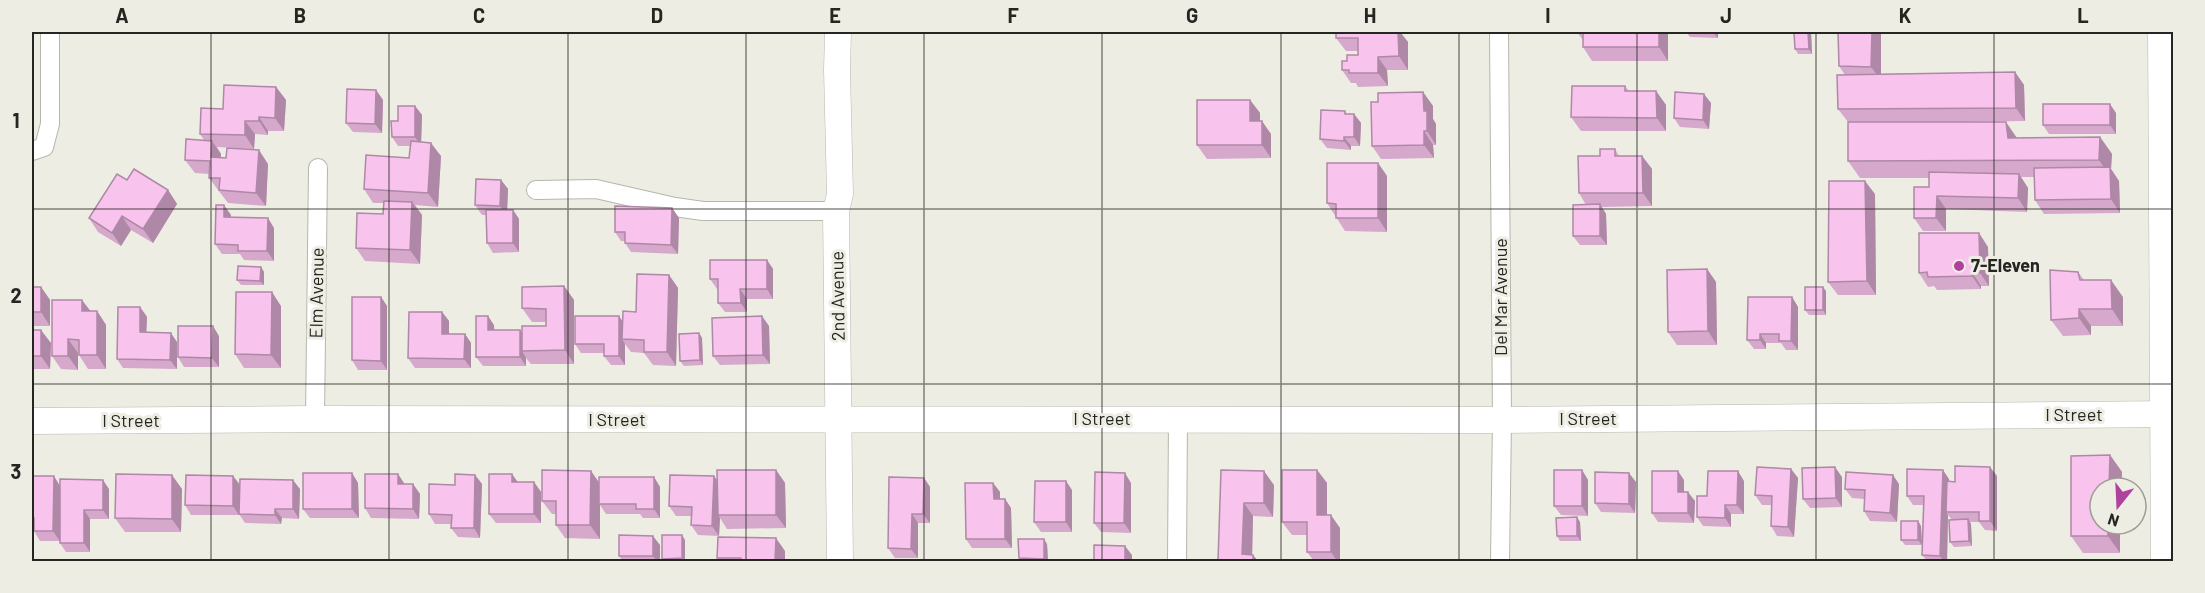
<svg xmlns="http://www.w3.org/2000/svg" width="2205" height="593" viewBox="0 0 2205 593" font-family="Barlow,sans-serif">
	<rect width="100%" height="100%" fill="#eeede3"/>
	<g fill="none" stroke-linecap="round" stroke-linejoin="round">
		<g stroke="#b7b6ac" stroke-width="20">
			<g id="street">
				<path d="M1499,32l3,388 -2,142"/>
				<path d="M32,151l12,-4 6,-23v-92"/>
				<path d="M536,190l60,-1 79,18 28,4h133"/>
				<path d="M315,419l3,-251"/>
				<path d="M1177,562l1,-143"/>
			</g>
		</g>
		<g stroke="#b7b6ac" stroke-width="27">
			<g id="secondary">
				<path d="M838,32l-1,38 3,124 -4,17 4,351"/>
				<path d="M2161,32l3,530"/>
				<path d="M32,421l283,-2 1187,1 672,-6"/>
			</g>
		</g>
		<use href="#street" stroke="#fff" stroke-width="18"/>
		<use href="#secondary" stroke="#fff" stroke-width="26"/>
	</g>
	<g fill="#d5a8cc">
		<path d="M1336,32h64l8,10v28h-21l1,16 -30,1 -2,-4h-5l-9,-13 5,-9 11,-6v-4h-12l-10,-13z"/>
		<path d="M1577,32h91v29h-76l-9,-14v-7z"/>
		<path d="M1686,32h32v6l-28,-1z"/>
		<path d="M1794,32h17l1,22h-14l-3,-5z"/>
		<path d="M1838,32l43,42 134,-2 9,13 1,36 -68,1 60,16 83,-1 12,17 -1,15 8,12 1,32 -76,1 -9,-14v-23h-14l7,11 -1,24 -81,-3v22h-23l-9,-13 15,-31v-9h-69l-12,-17v-39l-10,-13 7,-34 -6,-9z"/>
		<path d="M1625,86l4,5h27l10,14v26h-85l-10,-14z"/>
		<path d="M276,87l10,13 -2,31h-16v4l-13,-1 -1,15 -37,-2 4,7v4l47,6 -2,42 -38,-3 -19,-25v-4l-14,-1 -10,-13 19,-20 -4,-6 23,-25z"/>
		<path d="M376,90l7,10 -1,33 -29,-1 -7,-9z"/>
		<path d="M1423,92l10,14v13l3,5v21h-3l1,13 -53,1 -9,-13 6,-44z"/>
		<path d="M1250,100l10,13v8l11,13v24l-64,1 -10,-14z"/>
		<path d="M1711,103l-2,26 -29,-2 -6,-9z"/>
		<path d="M415,106l7,9 -1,27 20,14 -3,51 -23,-2 7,10 -2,49 -55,-3 -9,-13 27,-34 1,-11h-11l-9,-14 45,-31 1,-12h-12l-6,-9 6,-16z"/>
		<path d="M1345,111l2,3h7l7,9 -1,23h-9v4l-24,-2 -7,-9z"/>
		<path d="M2116,113v21h-67l-6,-9z"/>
		<path d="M1615,149l4,7h23l10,13v37l-51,1 5,7 1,31h-27l-7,-9 13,-31 -7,-12 21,-37z"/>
		<path d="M1378,163l9,13v56l-42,-1 -18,-28z"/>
		<path d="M127,180l41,10 9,14 -24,39 -22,-13 -10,16 -23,-14 -9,-14z"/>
		<path d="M501,180l7,9 -1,21h6l6,9v33l-26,1 -6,-10v-28h-5l-7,-10z"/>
		<path d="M1875,194l1,101h-38l-10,-13z"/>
		<path d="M672,208l7,10 -1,36 -47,-2 -6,-9v-2h-4l-6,-9z"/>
		<path d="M231,215v2l43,11v33l-30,-1 -4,-6h-18l-7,-10z"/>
		<path d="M1988,247l1,39h-8v3l-44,1 -3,-4 -6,1 -9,-14z"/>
		<path d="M767,260l6,9v30h-26v13h-22l-7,-9v-14h-1l-7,-10z"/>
		<path d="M261,267l3,5v13h-23l-4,-5z"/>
		<path d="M1707,269l9,13 1,63h-40l-9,-13z"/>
		<path d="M2078,272l6,8 39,17v29h-32v9l-28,1 -12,-16z"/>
		<path d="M669,275l9,13 -2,78 -23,-1 -9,-12 -13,-1 -6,-8v21h-14l-7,-9v-3h-23l-6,-9 47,-23 14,-9z"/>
		<path d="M564,286l10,14v64h-43l-5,-6v8h-43l-7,-9 18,-32v5h26l2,2 24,-6v-4h-14l-10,-14z"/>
		<path d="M32,287h9l9,13v26h-16v4l17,13 -1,26h-18z"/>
		<path d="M1826,291v24h-17l-4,-5z"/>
		<path d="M381,297l6,9v64h-29l-6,-10z"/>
		<path d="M1792,297l6,10v43h-12l-5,-7h-15v6h-12l-7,-9z"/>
		<path d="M281,306v62h-37l-9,-14z"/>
		<path d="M140,307l7,10 -1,15 31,10v27l-54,-1 -6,-9z"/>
		<path d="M90,311h7l9,14v44h-18l-9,-14 -1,-2v17l-17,-1 -9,-13z"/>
		<path d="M442,312l7,9v13h16l6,9v25h-56l-7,-10z"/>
		<path d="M769,326l1,38 -50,1 -7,-9z"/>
		<path d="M699,333l3,5 1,27 -19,1 -4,-5z"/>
		<path d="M219,336v31h-35l-6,-10z"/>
		<path d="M2110,455l12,17 -1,16h-21l20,65h-37l-12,-17z"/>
		<path d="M1791,469l7,9 -4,59 -17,-1 -6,-10 1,-21h-10l-7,-10z"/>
		<path d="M776,470l9,13 1,45 -59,1 -7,-11 -1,18 -21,-1 -7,-10v-9h-15l-7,-10 48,-26z"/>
		<path d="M1221,470l53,15 -1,32 -20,-1 -1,39 6,6h-40z"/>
		<path d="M1317,470l10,13v32l13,13v33h-26l-7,-9v-17h-15l-10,-13z"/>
		<path d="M1582,470l6,10v36l-27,-1 -7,-9z"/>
		<path d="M591,471l8,12 55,-6 6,10v31h-17l-3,-4h-34l-6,-9v34l-35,-1 -9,-13v-11h-4l-10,-13z"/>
		<path d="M352,473l6,10 1,35h-49l-7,-9z"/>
		<path d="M398,474l6,10h9l7,10 -1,25 -48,-1 -6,-10z"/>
		<path d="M512,474l6,8h16l7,10v31h-45l-7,-9z"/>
		<path d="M475,475l7,9 -2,54 -22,-1 -7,-9v-4h-16l-6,-10 26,-29z"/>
		<path d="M233,476l7,9 60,4 -1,30 -17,-1 -1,6 -36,-1 -6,-9v1h-48l-6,-10z"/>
		<path d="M1997,476v55l-12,-1 -6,-8h-9l1,2 1,22 -18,1 -4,-5 2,-22 -4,-5 -1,46h-20l-5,-6 1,-50h-10l-6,-9 42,-17v2l6,1z"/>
		<path d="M1842,477v30l-32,1 -7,-9z"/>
		<path d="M924,478l6,9v36h-12v35h-23l-7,-10z"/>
		<path d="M1684,480v12l11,9 -1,22 -36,-1 -6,-9z"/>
		<path d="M1744,481v33h-13v13l-28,-1 -6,-9 10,-21z"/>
		<path d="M1636,482l-1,31 -34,-1 -6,-9z"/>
		<path d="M993,483l7,9v7h5l6,9 1,40h-40l-6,-9z"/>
		<path d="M1131,483v50l-30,-1 -7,-9z"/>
		<path d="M1899,484l-2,38 -27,-1 -6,-10v-12l-12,-1 -7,-9z"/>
		<path d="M60,485l49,4v30h-19v33h-24l-6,-9v-2h-20l-6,-10v-3h-2v-39z"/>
		<path d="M182,489l-1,43h-56l-10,-14z"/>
		<path d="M1072,490v42h-31l-7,-10z"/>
		<path d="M1918,521l3,5 1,19h-17l-4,-5z"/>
		<path d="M1580,522l1,19h-21l-3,-5z"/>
		<path d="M685,540v21h-21l-2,-2z"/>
		<path d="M1047,544l1,17h-27l-2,-3z"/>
		<path d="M660,545v16h-37l-4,-5z"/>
		<path d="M785,551v10h-65l-3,-3z"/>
	</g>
	<g fill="#ae88a6">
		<path d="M1398,32h2l8,10v28l-9,-14z"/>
		<path d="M1659,32h9v29l-9,-14z"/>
		<path d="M1713,32h5v6z"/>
		<path d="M1808,32h3l1,22 -3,-5z"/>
		<path d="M1872,32h9v48l-10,-13z"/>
		<path d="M1378,57l9,13 1,16 -10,-13z"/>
		<path d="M2015,72l9,13 1,36 -9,-13z"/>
		<path d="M276,87l10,13 -2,31 -9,-13z"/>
		<path d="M376,90l7,10 -1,33 -7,-9z"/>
		<path d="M1656,91l10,14v26l-9,-13z"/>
		<path d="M1423,92l10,14v13l3,5v21l-9,-14 -3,-20z"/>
		<path d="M1704,94l7,9 -2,26 -6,-9z"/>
		<path d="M1250,100l10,13v21l-10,-13z"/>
		<path d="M2110,104l6,9v21l-6,-9z"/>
		<path d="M415,106l7,9 -1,31 -6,-9z"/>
		<path d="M1354,114l7,9 -1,23 -6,-9z"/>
		<path d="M259,117l9,14v4l-9,-14z"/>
		<path d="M245,121l10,13 -1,15 -9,-14z"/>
		<path d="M1262,121l9,13v24l-9,-13z"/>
		<path d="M2006,122l11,16h-9z"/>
		<path d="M1424,131l9,14 1,13 -10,-13z"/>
		<path d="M1344,137l7,9v4l-7,-9z"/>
		<path d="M2100,137l12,17 -1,15 8,12 1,32 -9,-14 -1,-23 -11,-16z"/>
		<path d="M212,141l9,13v16l-10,-13z"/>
		<path d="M431,143l10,13 -3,51 -10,-14z"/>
		<path d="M259,150l9,14 -2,42 -10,-13z"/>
		<path d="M1642,156l10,13v37l-9,-13z"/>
		<path d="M1378,163l9,13v56l-9,-14z"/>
		<path d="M2019,174l9,14 -1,24 -9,-14z"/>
		<path d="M501,180l7,9 -1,26 -7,-9z"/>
		<path d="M1865,181l10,13 1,101 -9,-14z"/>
		<path d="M168,190l9,14 -24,39 -10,-14z"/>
		<path d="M1937,196l9,13v22l-10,-13z"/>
		<path d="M412,202l10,13 -2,49 -10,-14z"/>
		<path d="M1600,204l6,10 1,31 -7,-9z"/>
		<path d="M224,205l7,10v11l-7,-9z"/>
		<path d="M672,208l7,10 -1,36 -7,-9z"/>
		<path d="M513,210l6,9v33l-6,-9z"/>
		<path d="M122,216l9,14 -10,16 -9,-13z"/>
		<path d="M268,218l6,10v33l-7,-10z"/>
		<path d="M1979,233l9,14 1,39 -9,-13z"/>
		<path d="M767,260l6,9v30l-6,-10z"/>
		<path d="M261,267l3,5v13l-4,-4z"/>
		<path d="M1707,269l9,13 1,63 -9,-14z"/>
		<path d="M1972,272l9,14v3l-9,-13z"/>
		<path d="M669,275l9,13 -2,78 -9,-14z"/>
		<path d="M2111,280l12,17v29l-11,-17z"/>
		<path d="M564,286l10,14v64l-9,-14z"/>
		<path d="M41,287l9,13v26l-9,-14z"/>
		<path d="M1823,287l3,4v24l-3,-5z"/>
		<path d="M740,289l7,10v13l-6,-9z"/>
		<path d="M272,292l9,14v62l-10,-13z"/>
		<path d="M381,297l6,9v64l-6,-9z"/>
		<path d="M1792,297l6,10v43l-7,-9z"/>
		<path d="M82,300l10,13 -10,-2z"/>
		<path d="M140,307l7,10 -1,25 -6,-10z"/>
		<path d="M2079,309l12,17v9l-12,-17z"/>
		<path d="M97,311l9,14v44l-9,-14z"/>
		<path d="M442,312l7,9v22l-7,-9z"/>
		<path d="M488,316l6,9 1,14 -7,-9z"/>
		<path d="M619,316l6,9 -3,14 3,5v21l-6,-9z"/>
		<path d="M762,316l7,10 1,38 -7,-9z"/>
		<path d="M32,322l2,4v17l-2,-3z"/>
		<path d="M213,326l6,10v31l-7,-9z"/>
		<path d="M41,330l10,13 -1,26 -9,-13z"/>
		<path d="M520,330l6,9 -4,12 4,7v8l-6,-9z"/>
		<path d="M171,333l6,9v27l-7,-9z"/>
		<path d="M699,333l3,5 1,27 -3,-5z"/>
		<path d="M465,334l6,9v25l-7,-9z"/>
		<path d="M1760,334l6,9v6l-6,-9z"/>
		<path d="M68,339l10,14v17l-10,-14z"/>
		<path d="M2110,455l12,17 -1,16h-12z"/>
		<path d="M1835,467l7,10v30l-6,-9z"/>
		<path d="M1990,467l7,9v55l-7,-10z"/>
		<path d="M1791,469l7,9 -4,59 -6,-10z"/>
		<path d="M776,470l9,13 1,45 -10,-13z"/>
		<path d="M1317,470l10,13v45l-10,-13z"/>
		<path d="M1582,470l6,10v36l-6,-10z"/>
		<path d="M1943,470l6,9 -1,33h-2l2,3 -1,46h-3l-4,-5z"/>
		<path d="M591,471l9,13v55l-10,-14z"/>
		<path d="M1264,471l10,14 -1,32 -9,-14z"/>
		<path d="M1678,471l6,9v21l-6,-9z"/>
		<path d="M1738,471l6,10v33l-7,-9z"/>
		<path d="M352,473l6,10 1,35 -7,-9z"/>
		<path d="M1125,473l6,10v50l-7,-10z"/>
		<path d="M1629,473l7,9 -1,31 -6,-9z"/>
		<path d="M398,474l6,9v10l-6,-9z"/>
		<path d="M512,474l6,9 -6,-1z"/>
		<path d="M172,475l10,14 -1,43 -9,-13z"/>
		<path d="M475,475l7,9 -2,54 -6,-10z"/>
		<path d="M1893,475l6,9 -2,38 -7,-9z"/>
		<path d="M54,476l6,10v55l-7,-10z"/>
		<path d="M233,476l7,9 -1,30 -6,-9z"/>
		<path d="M714,476l7,9 -3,30 2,3 -1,18 -7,-10z"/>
		<path d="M654,477l6,10v31l-6,-9z"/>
		<path d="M924,478l6,9v36l-7,-9z"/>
		<path d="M103,480l6,9v30l-6,-9z"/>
		<path d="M293,480l7,9 -1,30 -6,-10z"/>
		<path d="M1066,481l6,9v42l-6,-10z"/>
		<path d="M534,482l7,10v31l-7,-9z"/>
		<path d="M993,483l7,9v16l-6,-9z"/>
		<path d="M413,484l7,10 -1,25 -6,-10z"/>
		<path d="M1688,492l7,9 -1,22 -6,-10z"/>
		<path d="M1005,499l6,9 1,40 -7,-9z"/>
		<path d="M1244,503l9,13 -1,45 -10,-7z"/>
		<path d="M1725,505l6,9v13l-6,-9z"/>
		<path d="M275,509l7,9 -1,6 -6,-9z"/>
		<path d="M84,510l6,9v33l-6,-9z"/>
		<path d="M912,514l6,9v35l-7,-9z"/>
		<path d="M1331,515l9,13v33h-3l-6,-9z"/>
		<path d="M1577,517l3,5 1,19 -4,-5z"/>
		<path d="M1968,519l3,5 1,22 -3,-5z"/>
		<path d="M1918,521l3,5 1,19 -4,-5z"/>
		<path d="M2108,524h12v29l-12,-17z"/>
		<path d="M682,535l3,5v21l-3,-3z"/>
		<path d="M653,536l7,9v16h-3l-4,-5z"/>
		<path d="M776,538l9,13v10h-10z"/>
		<path d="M1044,539l3,5 1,17h-2l-2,-2z"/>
		<path d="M1125,546l7,9v6h-7z"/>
		<path d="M1253,555l5,6h-5z"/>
	</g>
	<g fill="#f8c3ed" stroke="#ae88a6" stroke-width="1.5">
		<path d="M1336,32h62l1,24 -21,1v16h-29v-3h-7v-9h5v-6h11v-17h-22z"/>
		<path d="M1577,32h82v15h-76v-15z"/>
		<path d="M1794,32h14l1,17h-14z"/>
		<path d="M1838,32h34l-1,35 -32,-1z"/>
		<path d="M2015,72l1,36 -178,1 -1,-34z"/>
		<path d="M224,85l52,2 -1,31 -16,-1v4h-14v14l-45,-1 1,-26 22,1z"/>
		<path d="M1572,86h53v5h31l1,27 -86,-1z"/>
		<path d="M347,89l29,1 -1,34 -29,-1z"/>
		<path d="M1423,92l1,19h3v20h-3v14l-52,1 -1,-44h7v-9z"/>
		<path d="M1675,92l29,2 -1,26 -29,-2z"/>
		<path d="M1197,100h53v21h12v24h-65z"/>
		<rect x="2043" y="104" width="67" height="21"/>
		<path d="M398,106h17v31h-23l-1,-16h7z"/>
		<path d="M1321,110l24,1v3h9v23h-10v4l-24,-2z"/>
		<path d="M1848,122h158l2,16 92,-1 -1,23 -251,1z"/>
		<path d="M186,139l26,2 -1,16 15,1 1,-10 32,2 -3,43 -37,-3 1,-12h-11l1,-17 -25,-1z"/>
		<path d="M411,141l20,2 -3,50 -64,-4 2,-34 43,3z"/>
		<path d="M1600,149h15v7h27l1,37h-64l-1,-37h22z"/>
		<path d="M1327,163h51v55h-42v-14l-9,-1z"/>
		<path d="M2110,167l1,32 -76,1 -1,-32z"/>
		<path d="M134,169l34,21 -25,39 -21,-13 -10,17 -23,-15 28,-44 10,6z"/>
		<path d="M1929,172l90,2 -1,24 -81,-2 -1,22h-22v-31h15z"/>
		<path d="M476,179l25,1 -1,26 -25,-1z"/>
		<path d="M1829,181h36l2,100 -39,1z"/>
		<path d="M384,201l28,1 -2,48 -54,-2 1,-35 26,1z"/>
		<path d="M1600,204v32h-27v-31z"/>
		<path d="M216,205h8v12l44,1 -1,33h-29v-6l-23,-1z"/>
		<path d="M615,206l57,2 -1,37 -46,-2v-11h-10z"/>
		<path d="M486,210h27v33h-26z"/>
		<path d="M1919,233h60l1,40 -8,-1v4l-44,1 -1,-5 -8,1z"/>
		<path d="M710,260h57v29h-27l1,14h-23v-24h-8z"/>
		<path d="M238,266l23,1 -1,14 -23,-1z"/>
		<path d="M1707,269l1,62 -40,1 -1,-62z"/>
		<path d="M2050,270l28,2 2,8h31l1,29h-33v9l-28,2z"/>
		<path d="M637,274l32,1 -2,77h-23v-12l-22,-1 1,-28 13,1z"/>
		<path d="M564,286l1,64 -43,1v-25h24v-17l-24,-1v-21z"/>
		<rect x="32" y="287" width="9" height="25"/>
		<rect x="1805" y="287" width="18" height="23"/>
		<path d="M236,292h36l-1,63 -36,-1z"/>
		<path d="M352,297h29v64l-29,-1z"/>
		<path d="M1748,297h44l-1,44h-12v-7h-19v6h-13z"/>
		<path d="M52,300h30v11h15v44h-18v-15l-11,-1v17h-16z"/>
		<path d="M118,307h22v25l31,1 -1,27 -53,-1z"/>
		<path d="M409,312h33v22h23l-1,25 -56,-1z"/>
		<path d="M476,316h12v14h32v27h-44z"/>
		<path d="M575,316h44v40h-15v-12h-29z"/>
		<path d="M762,316l1,39 -50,1 -1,-38z"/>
		<path d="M178,326h35l-1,32 -34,-1z"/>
		<rect x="32" y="330" width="9" height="26"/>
		<path d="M699,333l1,27 -20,1 -1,-27z"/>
		<path d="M2110,455l-1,33h-9v36h8v12h-37v-80z"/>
		<path d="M1955,466l35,1v54h-11v-9h-33l1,-31 8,1z"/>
		<path d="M1757,467l34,2 -3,58 -17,-1 1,-30 -17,-1z"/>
		<path d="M1835,467l1,31 -33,1 -1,-31z"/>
		<path d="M1907,469l36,1 -3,86 -18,-1 2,-59h-17z"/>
		<path d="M542,470l49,1 -1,54h-34v-24h-14z"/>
		<path d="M717,470h59v45h-58z"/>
		<path d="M1221,470l43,1v32h-20l-2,51 11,1v6h-35z"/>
		<path d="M1282,470h35v45h14v37h-24v-30h-25z"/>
		<rect x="1554" y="470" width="28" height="36"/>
		<path d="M1652,471h26v21h10v21h-36z"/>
		<path d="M1708,471h30l-1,34h-12v13l-28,-1v-21h10z"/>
		<path d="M1095,472l30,1 -1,50h-30z"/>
		<path d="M1595,472l34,1v31l-34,-1z"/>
		<path d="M1846,472l47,3 -3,38 -26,-2 1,-21 -20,-1z"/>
		<rect x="303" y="473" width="49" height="36"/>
		<path d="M116,474l56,1v44l-57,-1z"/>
		<path d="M365,474h33v10h15v25l-48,-1z"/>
		<path d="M455,474l20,1 -1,53h-23l1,-13 -23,-1v-30l26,1z"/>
		<path d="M489,474h23v8h22v32h-45z"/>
		<path d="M186,475l47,1v30l-48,-1z"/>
		<path d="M670,475l44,1 -2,50 -21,-1 1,-18 -23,-1z"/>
		<path d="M32,476h22l-1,55h-19v-13h-2z"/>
		<path d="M599,477h55v32h-18v-5h-37z"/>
		<path d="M889,477l35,1 -1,36h-11l-1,35 -23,-1z"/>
		<path d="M60,479l43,1v30h-19v33h-24z"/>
		<path d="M240,479l53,1v29h-18v6l-36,-1z"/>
		<path d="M1035,481h31v41h-32z"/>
		<path d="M965,483h28l1,16h11v40h-39z"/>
		<path d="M1577,517v19h-20l-1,-18z"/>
		<path d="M1968,519l1,22 -19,1 -1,-22z"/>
		<rect x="1901" y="521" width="17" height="19"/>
		<path d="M619,535l34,1v20h-34z"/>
		<path d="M662,535h20v23l-20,1z"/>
		<path d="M718,537l58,1 -1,23h-34v-3h-24z"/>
		<path d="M1018,539h26v20l-25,-1z"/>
		<path d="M1094,545l31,1v15h-31z"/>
	</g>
	<path fill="none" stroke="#252521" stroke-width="1.5" stroke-opacity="0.55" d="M211,32v530M389,32v530M568,32v530M746,32v530M924,32v530M1102,32v530M1281,32v530M1459,32v530M1637,32v530M1816,32v530M1994,32v530M32,209h2142M32,384h2142"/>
	<circle fill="#af419f" stroke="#eeede3" stroke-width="2" cx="1959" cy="266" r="6"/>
	<g text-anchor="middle" stroke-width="6" stroke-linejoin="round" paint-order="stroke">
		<g font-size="18" font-weight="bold" fill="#252521" stroke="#eeede3" text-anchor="start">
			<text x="1971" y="272">7-Eleven</text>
		</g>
		<g font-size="18" fill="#252521" stroke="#eeede3">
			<text transform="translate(317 293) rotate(-89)" y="6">Elm Avenue</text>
			<text transform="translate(838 296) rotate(-91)" y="6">2nd Avenue</text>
			<text transform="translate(1501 297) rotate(-90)" y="6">Del Mar Avenue</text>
			<text x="2074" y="421">I Street</text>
			<text x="1102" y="425">I Street</text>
			<text x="1588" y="425">I Street</text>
			<text x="617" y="426">I Street</text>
			<text x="131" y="427">I Street</text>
		</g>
	</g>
	<rect width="2205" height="593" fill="none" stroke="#eeede3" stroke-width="66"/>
	<g transform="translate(2118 506) rotate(198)"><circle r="28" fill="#eeede3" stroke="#9e9d95" stroke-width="1.5"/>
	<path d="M0-4.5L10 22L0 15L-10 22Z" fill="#af419f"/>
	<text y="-9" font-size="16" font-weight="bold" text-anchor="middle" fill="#252521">N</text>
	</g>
	<rect x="33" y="33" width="2139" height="527" fill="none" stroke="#252521" stroke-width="2"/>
	<g font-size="20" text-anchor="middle" font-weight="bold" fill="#252521">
		<text x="122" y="23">A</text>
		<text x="300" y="23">B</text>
		<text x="479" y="23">C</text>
		<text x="657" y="23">D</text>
		<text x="835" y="23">E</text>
		<text x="1013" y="23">F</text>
		<text x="1192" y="23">G</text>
		<text x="1370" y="23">H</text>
		<text x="1548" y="23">I</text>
		<text x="1726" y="23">J</text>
		<text x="1905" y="23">K</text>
		<text x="2083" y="23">L</text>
		<text x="16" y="128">1</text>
		<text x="16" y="303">2</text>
		<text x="16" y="479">3</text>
	</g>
</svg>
